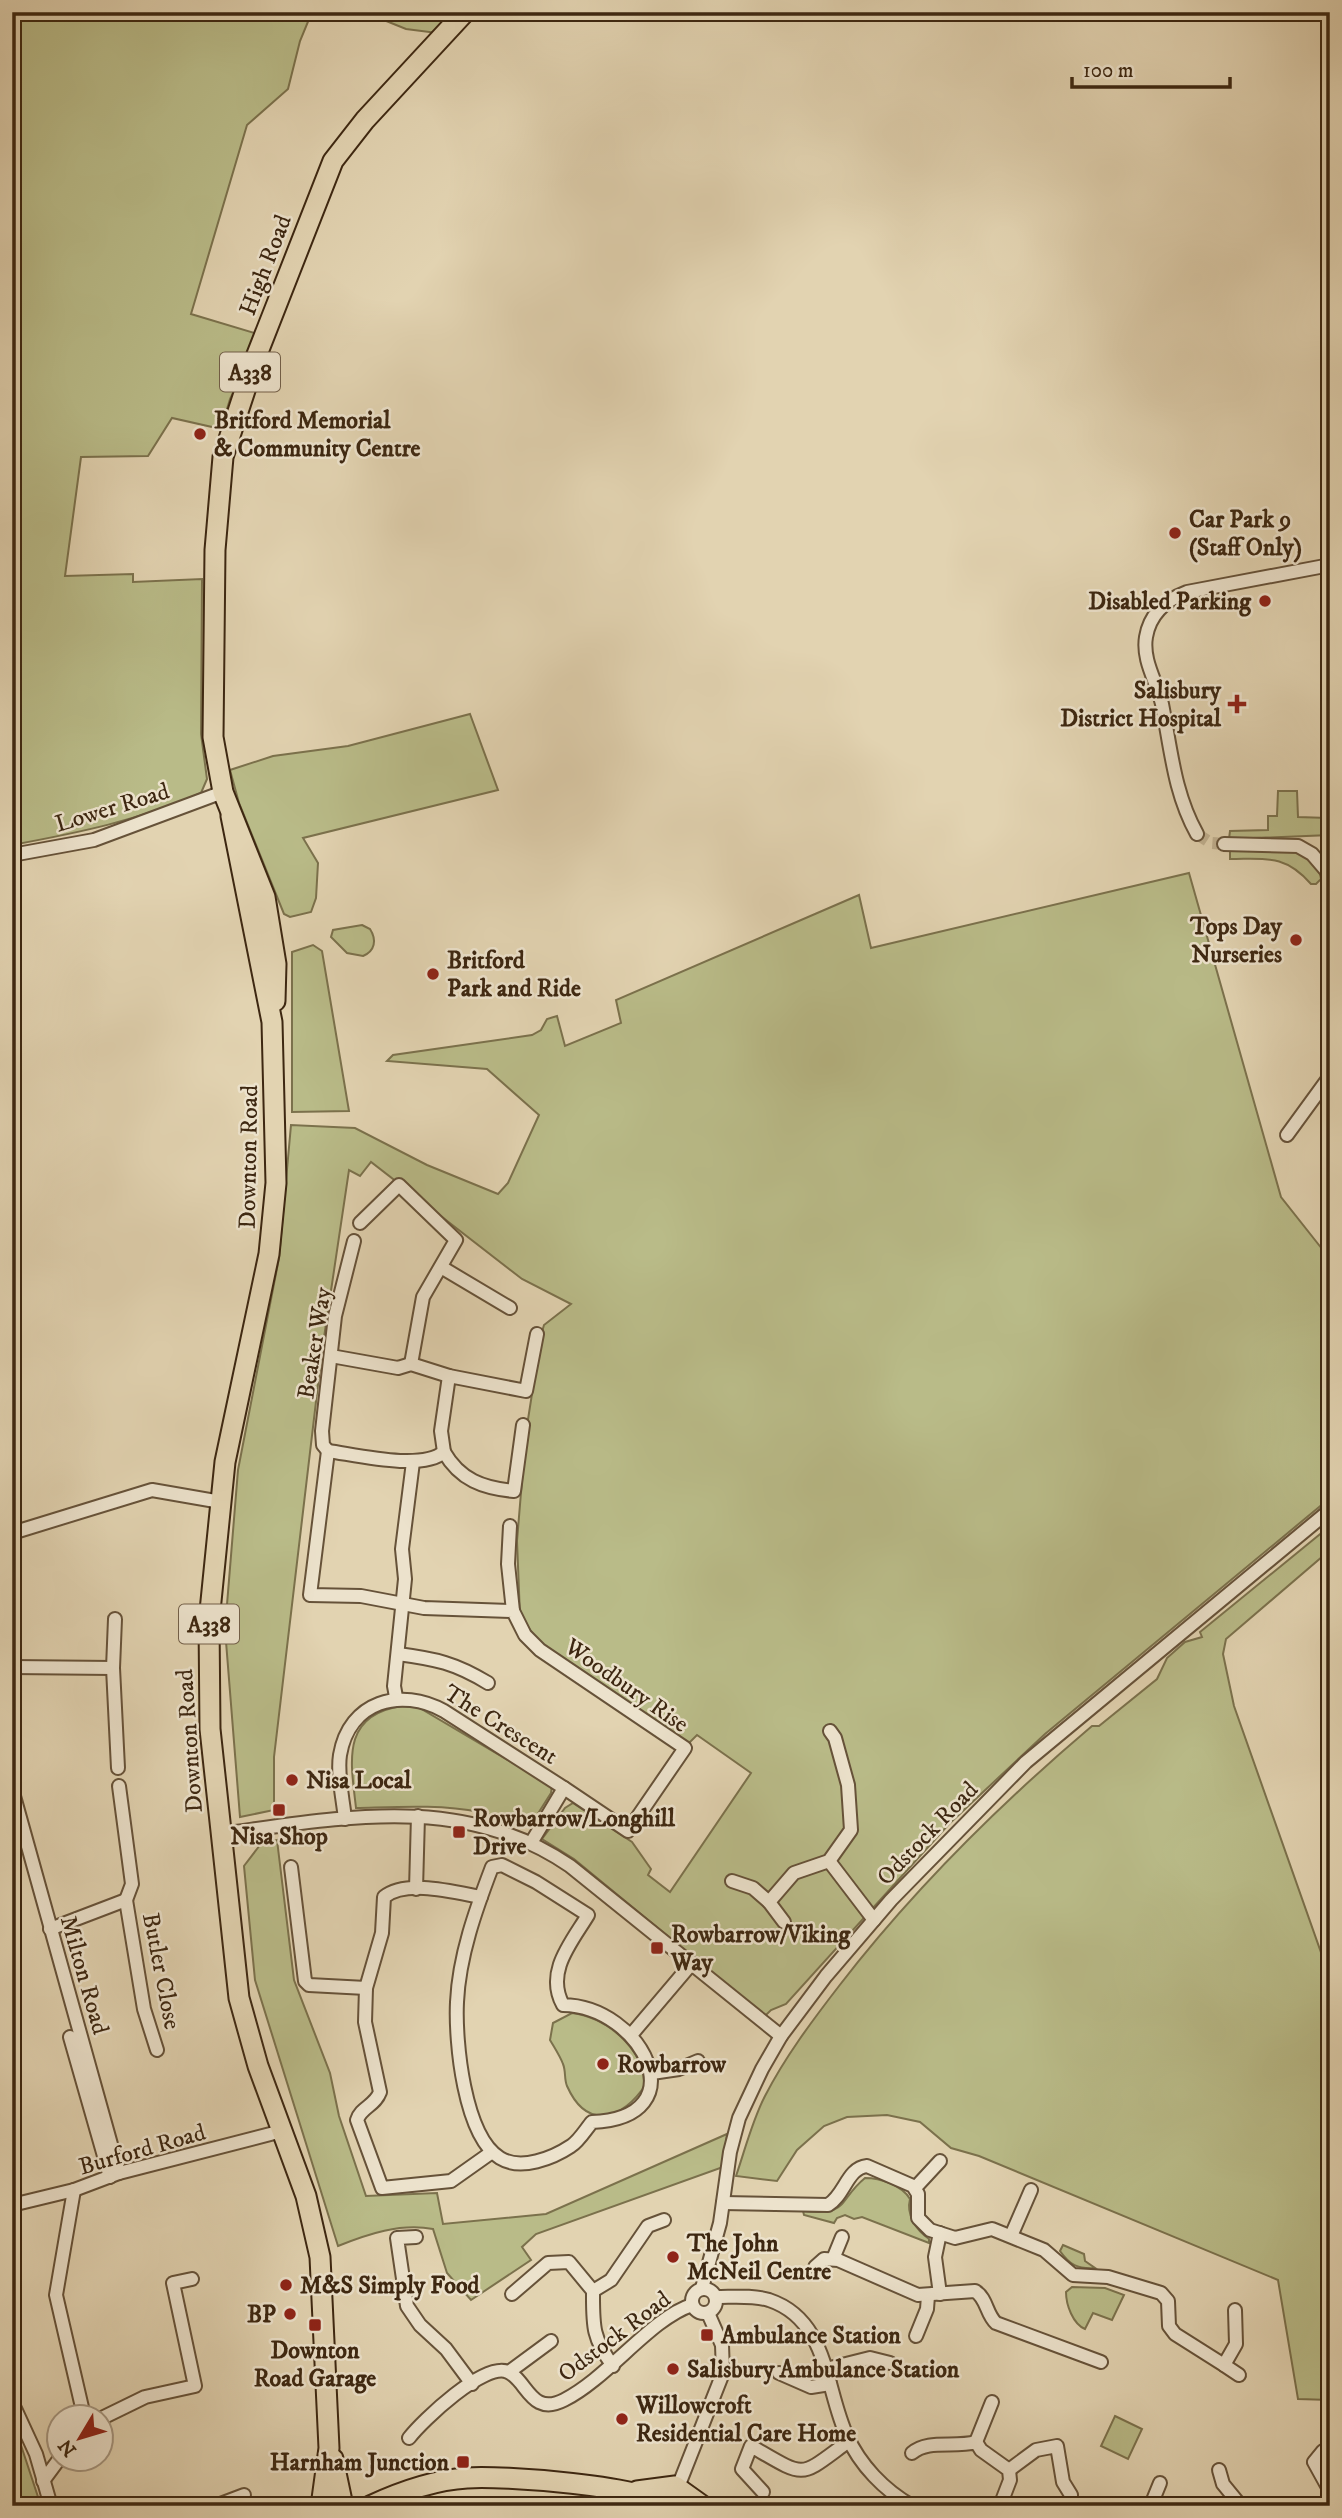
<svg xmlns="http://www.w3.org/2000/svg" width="1342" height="2518" viewBox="0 0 1342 2518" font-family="'IM FELL DW Pica',serif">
	<rect width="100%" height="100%" fill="#e2d3b1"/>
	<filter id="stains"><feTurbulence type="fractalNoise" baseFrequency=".00286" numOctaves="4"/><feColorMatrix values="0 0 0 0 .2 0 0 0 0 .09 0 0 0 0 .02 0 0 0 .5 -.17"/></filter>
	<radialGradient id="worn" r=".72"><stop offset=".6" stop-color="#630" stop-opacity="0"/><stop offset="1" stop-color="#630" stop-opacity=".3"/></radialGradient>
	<g fill="#b9bb88" stroke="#7b714c" stroke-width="2">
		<path d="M12,12h300l-12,29 -12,48 -41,36 -56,189 70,21 -31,64 -9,30 -49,-11 -24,38 -67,1 -16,119 68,-2v8l69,-3 -1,155 6,45 -6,14c-60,27 -124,40 -189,52z"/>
		<path d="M364,12h92l-19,21 -31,-4z"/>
		<path d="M470,714l28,76 -195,48 15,25 -2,35 -5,14 -21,5 -6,-3 -45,-111 -9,-33 43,-14 75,-10z"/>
		<path d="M1278,791h19l1,26 30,1 2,-27v44l-101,4 1,-8 38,-1v-14h9z"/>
		<path d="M1224,847c29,1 92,-8 97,32l-5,5h-5c-26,-30 -45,-25 -81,-25v-8h-6z"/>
		<path d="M1189,873l92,324 49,62v239l-285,236 -96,90 -163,180 -15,6 -6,6 -191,-157 -32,-20 23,-31 8,-5 59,39 19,27 -3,6 22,17 81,-119 -54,-38 -10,10 -146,-100 -21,-29 -3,-75 9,-109 6,-38v-28l12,-41 27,-21 -49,-25 -151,-117 -11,14 -11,-6 -27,181 -48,406v53l-34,7 -15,-188 13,-159 41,-212 12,-133 64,3 72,37 71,29 10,-11 31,-68 -52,-46 -100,-8 6,-6 139,-20 9,-5 6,-11 10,-3 8,30 56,-23 -5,-23 243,-105 12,53z"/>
		<path d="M362,925l8,4c7,11 5,22 -7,27l-16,-3 -16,-16 2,-7z"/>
		<path d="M313,945l9,6 27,160 -57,1v-160z"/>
		<path d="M1330,1526v24l-104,89 -3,15 11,52 96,272v422l-32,-1 -20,-119 -299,-124 -28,-8 -31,-26 -33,-7 -40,2 -23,9 -27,24 -20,31 -41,-5c9,-26 16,-55 29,-80 20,-39 47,-75 74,-110 74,-96 161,-182 253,-260h7l58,-47 10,-21 18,-16 17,-5 -2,-5z"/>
		<path d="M402,1706l16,1 134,79 -1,7 -19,30c-20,4 -33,-7 -52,-11 -41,-8 -83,-5 -124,-4 -5,-45 -16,-93 46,-102z"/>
		<path d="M277,1840l17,140 36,93 9,43 27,80 71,-3 6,31 103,-10 181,-80 -4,33 -187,67 -14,13 9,13 -60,40 -24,-27 -14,-44c-33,-6 -65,5 -95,17l-83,-266 -11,-114 16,-21z"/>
		<path d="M572,2013c36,5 69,34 74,71 -23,36 -59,47 -79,2 -3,-7 -1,-15 -4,-22 -3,-8 -9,-17 -13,-24l3,-17z"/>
		<path d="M865,2178c15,0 37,7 45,21 -4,16 6,31 19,40v4l-67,-26 -8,2 -9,-4 -8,3 -3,5 -30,-8 -1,-4c47,5 34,-10 62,-33z"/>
		<path d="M1063,2245l21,9 1,7 10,7c-18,1 -25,-3 -35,-17z"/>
		<path d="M1072,2287l33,1 19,7 -12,25 -19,-7 -8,16c-12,-5 -19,-24 -19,-37z"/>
		<path d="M1115,2416l27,13 -14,30 -27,-13z"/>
		<path d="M12,2418l29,88h-29z"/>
	</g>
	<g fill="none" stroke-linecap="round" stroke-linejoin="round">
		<path stroke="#c1b191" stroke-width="12" stroke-dasharray="12 6" stroke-linecap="butt" d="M1197,834l14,9 13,1"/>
		<g stroke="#665239" stroke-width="16">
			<g id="minor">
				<path d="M1197,834c-23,-41 -26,-85 -35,-130 -5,-22 -20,-43 -16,-67 4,-24 20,-37 41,-45l143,-27"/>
				<path d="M1224,844l74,2 14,8 18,21"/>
				<path d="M12,855l82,-15 129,-48"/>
				<path d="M1287,1135l43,-59"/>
				<path d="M360,1223l39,-38 57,55 -33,57 -12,67"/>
				<path d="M441,1267l69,41"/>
				<path d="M331,1356l67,12 13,-4 38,12"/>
				<path d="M328,1451l-18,144 51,1 63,12 89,3 12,24 15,15 145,98 -57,83 -64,-43"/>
				<path d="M328,1451c29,4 93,20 116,1 16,28 39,36 70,39l9,-66"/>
				<path d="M328,1451l-5,-6 -1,-14 13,-115 19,-75"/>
				<path d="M444,1452l-3,-21 8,-55 77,15 11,-57"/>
				<path d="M510,1526l-2,38 5,47"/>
				<path d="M12,1533l140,-43 69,12"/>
				<path d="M115,1619l-2,49 5,100"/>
				<path d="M398,1654c38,5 57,9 90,29"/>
				<path d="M12,1667l101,1"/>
				<path d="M396,1697l-2,-11 11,-107 -3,-30 11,-87"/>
				<path d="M119,1786l13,98 -6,16"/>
				<path d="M12,1789l107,384"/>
				<path d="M345,1819c-2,-20 -8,-45 -5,-64 9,-54 61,-68 104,-44l120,77 -33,55"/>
				<path d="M220,1834c120,-16 243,-42 350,32l211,170"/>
				<path d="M829,1861l45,59"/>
				<path d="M502,1865l34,17 52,33c-17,28 -43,57 -25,90 79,1 136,113 29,117 -6,7 -13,19 -21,24 -18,12 -50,25 -71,12 -36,-22 -45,-117 -43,-156 2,-46 19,-93 35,-135z"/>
				<path d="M291,1867l14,114 4,4 57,3"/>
				<path d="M732,1881l21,7 16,14"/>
				<path d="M416,1889l2,-73"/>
				<path d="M481,1897c-27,-5 -75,-18 -97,0l-2,36 -16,55 -1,34 15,70c-5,14 -19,15 -23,28l25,68 69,-7 41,-29"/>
				<path d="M784,1922l-15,-20 25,-29 35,-12 22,-31 -3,-45 -13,-47 -5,-7"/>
				<path d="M50,1929l76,-29 18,109 13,41"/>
				<path d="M631,2035l61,-72"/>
				<path d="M70,2037l40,140"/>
				<path d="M652,2073l27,-4 19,-8"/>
				<path d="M915,2188l25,-27"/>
				<path d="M74,2190l-18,105 28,121"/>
				<path d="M723,2203l105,2c17,-10 19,-37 39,-39l46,20 5,8v24l12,12 25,8 37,-9 52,21 29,25 35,2 53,16 7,8 1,25 6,8 49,31 12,-21 -1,-34"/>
				<path d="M12,2205l62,-15 45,-17 163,-42"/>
				<path d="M940,2233l-5,24 5,37"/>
				<path d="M1011,2236l20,-46"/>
				<path d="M416,2237l-19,1 10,68 13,19 26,24 26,35"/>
				<path d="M833,2259l9,-22"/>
				<path d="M815,2267l9,-8 14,1 80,35 57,-4c12,7 11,23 21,32l105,39"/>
				<path d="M702,2288l18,-65 10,-71 9,-34 23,-49 19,-33 45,-60 65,-76 135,-138 304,-252"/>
				<circle cx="704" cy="2301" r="12"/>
				<path d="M593,2291l18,-11 37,-54 16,-6"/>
				<path d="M512,2294l36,-31 21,-1 24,29c0,34 -1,47 20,75"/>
				<path d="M716,2297c18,0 36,-2 53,3 60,20 56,89 78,136 13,29 37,54 65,70"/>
				<path d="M916,2336l11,-27 1,-13"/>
				<path d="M1224,2365l15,10"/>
				<path d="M826,2369l44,-11 20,5"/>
				<path d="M509,2372l42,-31"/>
				<path d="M779,2373l32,14 19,-3"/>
				<path d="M12,2402l24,52 15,52"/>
				<path d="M102,2418l43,-21 50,-11 -22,-103 19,-4"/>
				<path d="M409,2438c13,-17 76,-77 99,-66 19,8 23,45 56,28 44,-22 87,-82 128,-95"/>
				<path d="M976,2442l16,-40"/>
				<path d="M1323,2451l-9,11 16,29"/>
				<path d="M912,2453c16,-14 42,-5 64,-11l5,8 28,20 1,10 -10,26"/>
				<path d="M1009,2470l27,-20 21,-4 6,36 8,13"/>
				<path d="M1219,2470l4,14 18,22"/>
				<path d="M43,2481l17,-23"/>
				<path d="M678,2487l45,-114 -1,-28 -14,-32"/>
				<path d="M763,2492l-21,-23 9,-23c57,33 47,32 98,-5"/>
				<path d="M1151,2505l9,-22"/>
				<path d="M215,2506l29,-11"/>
			</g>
		</g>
		<g stroke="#3d2711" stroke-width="23">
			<g id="highway">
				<path d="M231,816l41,206 4,161 -7,71 -44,208 -16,159 1,108 29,269 19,68 48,130 14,61 9,191 -8,58"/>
				<path d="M275,1001l1,-37 -11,-67 -42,-105 -10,-55 2,-187 8,-93 33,-100 77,-196 32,-41 100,-108"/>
				<path d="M333,2459l10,47"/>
				<path d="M637,2491l38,-5 28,20"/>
				<path d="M370,2506c30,-14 64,-26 97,-28 32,-3 181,8 201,28"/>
			</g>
		</g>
		<use href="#minor" stroke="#ece2cc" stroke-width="12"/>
		<use href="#highway" stroke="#e2d3b1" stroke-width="19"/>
	</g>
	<g fill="#8f2418" stroke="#ece2cc" stroke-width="2.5">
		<circle cx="200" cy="434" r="7"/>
		<circle cx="1175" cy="533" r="7"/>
		<circle cx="1265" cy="601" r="7"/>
		<path d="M1233.5 693.5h7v7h7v7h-7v7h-7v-7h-7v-7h7z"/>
		<circle cx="1296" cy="940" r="7"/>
		<circle cx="433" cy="974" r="7"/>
		<circle cx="292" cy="1780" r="7"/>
		<rect x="272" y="1803" width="14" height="14" rx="3.5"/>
		<rect x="452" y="1825" width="14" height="14" rx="3.5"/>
		<rect x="650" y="1941" width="14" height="14" rx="3.5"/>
		<circle cx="603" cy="2064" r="7"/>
		<circle cx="673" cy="2257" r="7"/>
		<circle cx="286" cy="2285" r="7"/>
		<circle cx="290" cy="2314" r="7"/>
		<rect x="308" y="2318" width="14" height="14" rx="3.5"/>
		<rect x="700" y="2328" width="14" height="14" rx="3.5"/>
		<circle cx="673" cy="2369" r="7"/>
		<circle cx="622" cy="2419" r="7"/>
		<rect x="456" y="2455" width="14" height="14" rx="3.5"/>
	</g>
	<g text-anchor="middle" stroke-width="5" stroke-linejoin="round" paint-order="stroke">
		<g fill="#ece2cc" stroke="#725f49" stroke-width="2">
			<rect x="220" y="352.5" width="60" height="39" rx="5"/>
			<rect x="179" y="1604.5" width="60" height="39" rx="5"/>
		</g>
		<g font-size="23" font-weight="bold" fill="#3d2711">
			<text x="250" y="380">A338</text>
			<text x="209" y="1632">A338</text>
		</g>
		<g font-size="24" fill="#3d2711" stroke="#ece2cc">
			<text transform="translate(265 265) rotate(-69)" y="8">High Road</text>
			<text transform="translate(112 807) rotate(-17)" y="8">Lower Road</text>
			<text transform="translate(248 1157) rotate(-89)" y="8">Downton Road</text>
			<text transform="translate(314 1343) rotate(-81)" y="8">Beaker Way</text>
			<text transform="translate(627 1685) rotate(35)" y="8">Woodbury Rise</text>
			<text transform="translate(501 1724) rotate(32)" y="8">The Crescent</text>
			<text transform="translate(189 1741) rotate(-94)" y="8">Downton Road</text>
			<text transform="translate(927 1833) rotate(-46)" y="8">Odstock Road</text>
			<text transform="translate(162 1971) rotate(79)" y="8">Butler Close</text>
			<text transform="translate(85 1975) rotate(74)" y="8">Milton Road</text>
			<text transform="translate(142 2149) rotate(-16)" y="8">Burford Road</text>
			<text transform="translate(614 2336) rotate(-37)" y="8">Odstock Road</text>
		</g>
		<g font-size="24" font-weight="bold" fill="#3d2711" stroke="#ece2cc" text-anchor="start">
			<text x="214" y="428">Britford Memorial<tspan x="214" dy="28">&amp; Community Centre</tspan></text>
			<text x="1189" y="527">Car Park 9<tspan x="1189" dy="28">(Staff Only)</tspan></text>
			<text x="1251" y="609" text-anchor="end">Disabled Parking</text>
			<text x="1221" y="698" text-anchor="end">Salisbury<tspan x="1221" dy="28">District Hospital</tspan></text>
			<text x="1282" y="934" text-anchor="end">Tops Day<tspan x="1282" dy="28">Nurseries</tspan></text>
			<text x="447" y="968">Britford<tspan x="447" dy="28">Park and Ride</tspan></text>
			<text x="306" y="1788">Nisa Local</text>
			<text x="473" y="1826">Rowbarrow/Longhill<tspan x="473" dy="28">Drive</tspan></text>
			<text x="279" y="1844" text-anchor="middle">Nisa Shop</text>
			<text x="671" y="1942">Rowbarrow/Viking<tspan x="671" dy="28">Way</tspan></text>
			<text x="617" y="2072">Rowbarrow</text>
			<text x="687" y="2251">The John<tspan x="687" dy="28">McNeil Centre</tspan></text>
			<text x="300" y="2293">M&amp;S Simply Food</text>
			<text x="276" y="2322" text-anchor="end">BP</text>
			<text x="721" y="2343">Ambulance Station</text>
			<text x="315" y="2358" text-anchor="middle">Downton<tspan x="315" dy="28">Road Garage</tspan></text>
			<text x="687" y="2377">Salisbury Ambulance Station</text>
			<text x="636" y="2413">Willowcroft<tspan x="636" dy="28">Residential Care Home</tspan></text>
			<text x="449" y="2470" text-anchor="end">Harnham Junction</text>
		</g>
	</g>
	<rect width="1342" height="2518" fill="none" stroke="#e2d3b1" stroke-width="42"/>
	<rect x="14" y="14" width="1314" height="2490" fill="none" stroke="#3d2711" stroke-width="3.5"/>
	<rect x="21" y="21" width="1300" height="2476" fill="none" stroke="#3d2711" stroke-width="2"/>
	<g transform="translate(80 2438) rotate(232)"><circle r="33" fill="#ece2cc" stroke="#a69781" stroke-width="2"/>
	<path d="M0-5L12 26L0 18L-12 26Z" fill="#8f2418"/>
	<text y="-10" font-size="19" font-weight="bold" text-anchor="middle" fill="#3d2711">N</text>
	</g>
	<path d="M1072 77v10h158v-10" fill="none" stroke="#3d2711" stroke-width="3.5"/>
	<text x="1083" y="77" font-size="21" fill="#3d2711" stroke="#ece2cc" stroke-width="5" paint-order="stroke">100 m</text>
	<rect width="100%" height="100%" filter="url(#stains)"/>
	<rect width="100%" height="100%" fill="url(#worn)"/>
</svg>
